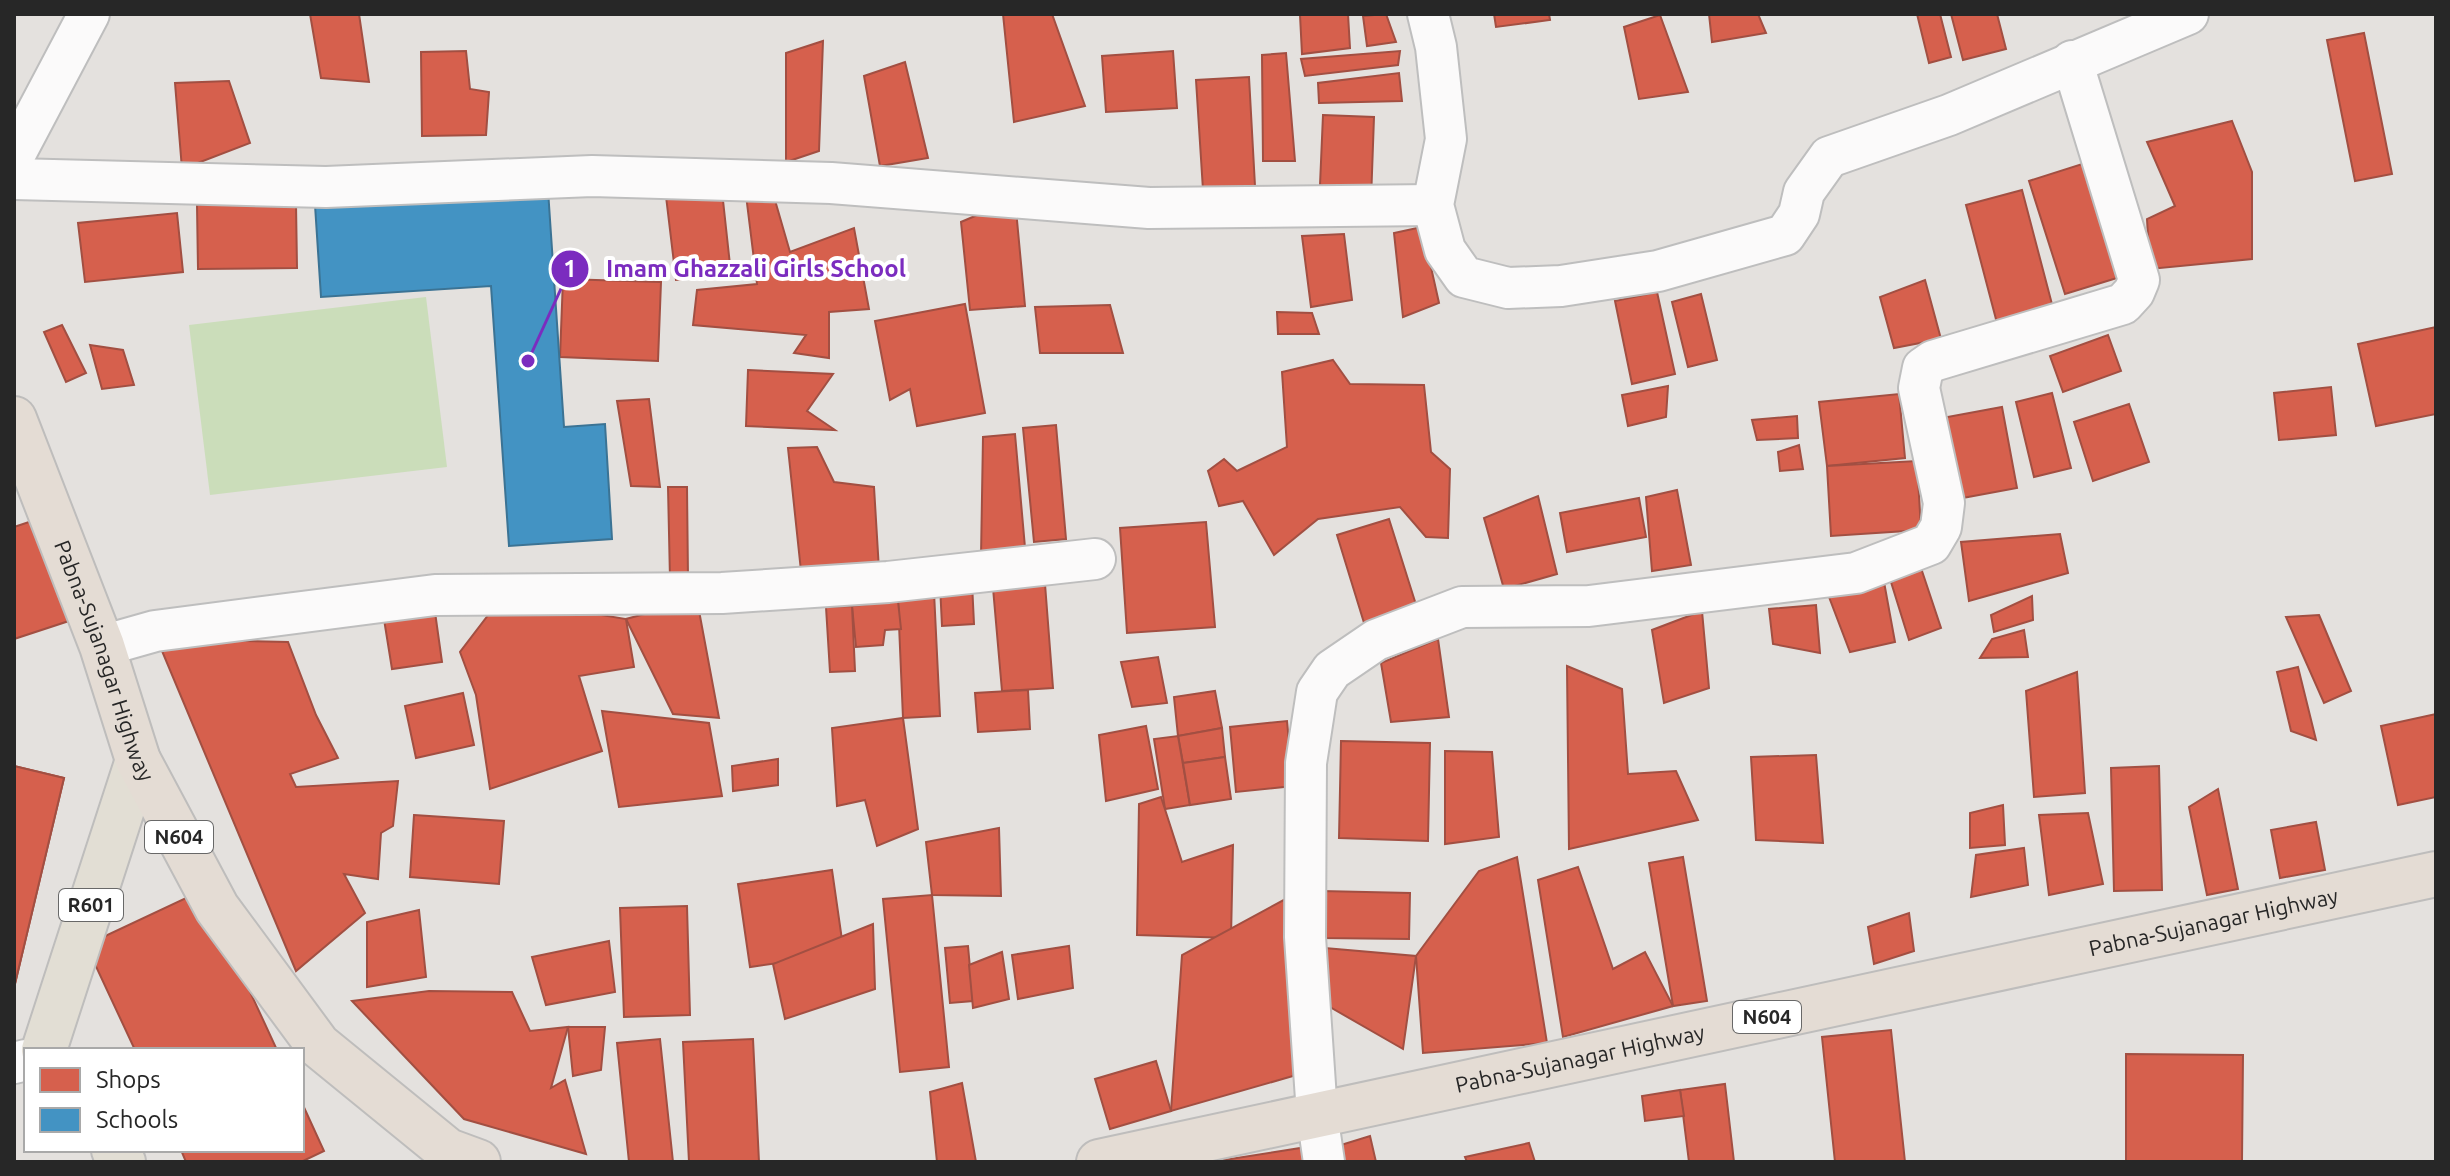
<svg xmlns="http://www.w3.org/2000/svg" width="2450" height="1176" viewBox="0 0 2450 1176" font-family="Ubuntu,sans-serif">
	<rect width="100%" height="100%" fill="#e4e1de"/>
	<path fill="#cbddba" d="M426,297l21,170 -237,28 -21,-170z"/>
	<g fill="#d6604d" stroke="#a24f42" stroke-width="2">
		<path d="M310,14h49l10,68 -48,-4z"/>
		<path d="M1003,14h49l33,92 -71,16z"/>
		<path d="M1348,14l2,34 -48,6 -2,-39z"/>
		<path d="M1386,14l10,28 -29,4 -4,-30z"/>
		<path d="M1494,14h55l1,6 -54,7z"/>
		<path d="M1709,14h49l8,19 -54,9z"/>
		<path d="M1917,14h23l11,43 -22,6z"/>
		<path d="M1951,14h46l9,35 -43,11z"/>
		<path d="M1660,15l28,77 -49,7 -15,-72z"/>
		<path d="M2364,33l28,141 -37,7 -28,-141z"/>
		<path d="M823,41l-4,110 -33,11v-109z"/>
		<path d="M466,51l4,38 19,3 -3,43 -64,1 -1,-84z"/>
		<path d="M1173,51l4,57 -71,4 -4,-56z"/>
		<path d="M1400,51l-2,14 -93,11 -4,-17z"/>
		<path d="M1286,53l9,108h-32l-1,-106z"/>
		<path d="M905,62l23,96 -48,8 -16,-90z"/>
		<path d="M1399,73l3,28 -83,2 -1,-20z"/>
		<path d="M1249,77l6,109 -52,4 -7,-110z"/>
		<path d="M229,81l21,62 -68,26 -7,-86z"/>
		<path d="M1323,115l51,2 -3,84 -51,-16z"/>
		<path d="M2232,121l20,51v87l-102,10 -3,-50 28,-13 -28,-64z"/>
		<path d="M2098,159l35,114 -68,21 -36,-113z"/>
		<path d="M721,182l10,92 -55,6 -11,-92z"/>
		<path d="M745,187l27,3 18,62 64,-24 15,81 -40,3v46l-35,-5 12,-18 -113,-10 4,-35 60,-6z"/>
		<path d="M2022,190l31,118 -56,15 -31,-118z"/>
		<path d="M1015,199l10,107 -55,4 -9,-88z"/>
		<path d="M296,204l1,64 -99,1 -1,-64z"/>
		<path d="M177,213l6,59 -98,10 -7,-59z"/>
		<path d="M1422,227l17,76 -36,14 -9,-84z"/>
		<path d="M1344,234l8,66 -41,7 -9,-71z"/>
		<path d="M563,279l98,3 -3,79 -98,-4z"/>
		<path d="M1925,280l16,59 -47,9 -14,-51z"/>
		<path d="M1657,292l18,82 -43,10 -17,-83z"/>
		<path d="M1701,294l16,66 -29,7 -16,-65z"/>
		<path d="M965,304l20,109 -68,13 -7,-37 -20,11 -15,-79z"/>
		<path d="M1110,305l13,48h-83l-5,-46z"/>
		<path d="M1277,312l35,1 7,21h-41z"/>
		<path d="M62,325l24,48 -20,9 -22,-50z"/>
		<path d="M2436,327v87l-60,12 -18,-82z"/>
		<path d="M2108,335l13,36 -58,21 -13,-36z"/>
		<path d="M90,345l33,5 11,35 -32,4z"/>
		<path d="M1333,360l17,24 74,1 7,67 19,17 -2,69 -22,-1 -26,-30 -82,12 -44,36 -31,-54 -24,5 -11,-35 16,-12 13,12 50,-24 -5,-75z"/>
		<path d="M748,370l85,4 -26,37 28,19 -89,-4z"/>
		<path d="M1668,386l-2,31 -38,9 -6,-31z"/>
		<path d="M2331,387l5,48 -57,5 -5,-47z"/>
		<path d="M2052,393l19,75 -37,9 -18,-75z"/>
		<path d="M1899,394l6,64 -78,8 -8,-64z"/>
		<path d="M649,399l11,88 -29,-1 -14,-85z"/>
		<path d="M2129,404l20,58 -56,19 -19,-59z"/>
		<path d="M2002,407l15,81 -60,11 -15,-81z"/>
		<path d="M1797,416l1,22 -41,2 -5,-20z"/>
		<path d="M1056,425l10,114 -32,3 -11,-114z"/>
		<path d="M1015,434l11,125 -45,-2 2,-120z"/>
		<path d="M1799,445l4,24 -23,2 -2,-19z"/>
		<path d="M817,447l17,35 40,5 5,83 -78,1 -13,-123z"/>
		<path d="M1917,461l4,69 -90,6 -4,-70z"/>
		<path d="M668,487h19l1,92h-18z"/>
		<path d="M1677,490l14,75 -39,6 -6,-74z"/>
		<path d="M1538,496l19,78 -53,15 -20,-71z"/>
		<path d="M1639,498l7,39 -79,15 -7,-39z"/>
		<path d="M47,516l34,101 -67,22v-112z"/>
		<path d="M1389,519l29,92 -53,15 -28,-91z"/>
		<path d="M1206,522l9,105 -88,6 -7,-105z"/>
		<path d="M2060,534l8,39 -99,28 -8,-59z"/>
		<path d="M1921,568l20,60 -32,12 -18,-58z"/>
		<path d="M1884,582l11,60 -45,10 -21,-55z"/>
		<path d="M972,583l2,41 -32,2 -2,-41z"/>
		<path d="M1045,584l8,104 -51,3 -9,-103z"/>
		<path d="M934,592l6,124 -37,2 -5,-117z"/>
		<path d="M2032,596l1,24 -39,12 -3,-17z"/>
		<path d="M697,600l22,118 -46,-4 -47,-95z"/>
		<path d="M898,601l3,28 -16,1 -2,15 -27,2 -4,-41z"/>
		<path d="M434,605l8,57 -50,7 -9,-56z"/>
		<path d="M1816,605l4,48 -47,-9 -4,-35z"/>
		<path d="M852,606l3,65 -25,1 -4,-65z"/>
		<path d="M565,609l61,10 8,48 -55,9 23,75 -112,38 -14,-94 -16,-43 29,-38z"/>
		<path d="M1702,611l7,77 -45,15 -12,-73z"/>
		<path d="M2319,615l32,76 -27,12 -38,-86z"/>
		<path d="M2024,630l4,27 -48,1 12,-19z"/>
		<path d="M157,639l131,3 28,73 22,43 -48,16 6,13 102,-6 -5,45 -12,7 -3,46 -34,-5 21,39 -69,58z"/>
		<path d="M1438,639l11,78 -58,5 -10,-59z"/>
		<path d="M1158,657l9,46 -35,4 -11,-45z"/>
		<path d="M1567,666l55,23 6,85 48,-3 22,49 -129,29z"/>
		<path d="M2298,667l18,73 -25,-9 -14,-59z"/>
		<path d="M2077,672l8,121 -51,4 -8,-106z"/>
		<path d="M1028,690l2,39 -52,3 -3,-39z"/>
		<path d="M1215,691l7,37 -44,8 -4,-39z"/>
		<path d="M463,693l11,52 -58,13 -11,-52z"/>
		<path d="M602,711l107,12 13,73 -103,11z"/>
		<path d="M2436,714v83l-38,8 -17,-79z"/>
		<path d="M903,718l15,111 -41,17 -12,-46 -28,6 -5,-78z"/>
		<path d="M1287,721l6,65 -57,6 -6,-65z"/>
		<path d="M1146,726l12,63 -52,12 -7,-66z"/>
		<path d="M1222,728l3,29 -42,6 -5,-27z"/>
		<path d="M1178,736l12,69 -25,4 -11,-70z"/>
		<path d="M1341,741l89,2 -2,98 -89,-3z"/>
		<path d="M1445,751l47,1 7,85 -54,7z"/>
		<path d="M1816,755l7,88 -67,-3 -5,-83z"/>
		<path d="M1225,757l6,42 -41,6 -7,-42z"/>
		<path d="M778,759v26l-45,6 -1,-25z"/>
		<path d="M14,766l50,12 -50,210z"/>
		<path d="M14,766l50,12 -50,210z"/>
		<path d="M2159,766l3,124 -48,1 -3,-123z"/>
		<path d="M2218,789l20,100 -31,6 -18,-88z"/>
		<path d="M1161,797l21,65 51,-17 -2,93 -94,-3 2,-131z"/>
		<path d="M2003,805l2,40 -35,3v-35z"/>
		<path d="M2088,813l15,71 -54,11 -10,-80z"/>
		<path d="M414,815l90,6 -5,63 -89,-7z"/>
		<path d="M2316,822l9,48 -45,8 -9,-48z"/>
		<path d="M999,828l2,68 -69,-1 -6,-53z"/>
		<path d="M2024,848l4,37 -57,12 5,-42z"/>
		<path d="M1517,857l30,186 -124,10 -7,-97 63,-85z"/>
		<path d="M1683,857l24,144 -34,5 -24,-143z"/>
		<path d="M1578,867l35,102 32,-17 28,54 -110,31 -25,-157z"/>
		<path d="M832,870l12,84 -94,13 -12,-83z"/>
		<path d="M203,890l74,160h-142l-49,-105z"/>
		<path d="M1321,891l89,2 -1,46 -88,-1z"/>
		<path d="M932,895l17,172 -49,5 -17,-173z"/>
		<path d="M1293,895v181l-122,35 11,-156z"/>
		<path d="M687,906l3,109 -66,2 -4,-109z"/>
		<path d="M419,910l7,67 -59,10v-65z"/>
		<path d="M1909,913l5,38 -40,13 -6,-37z"/>
		<path d="M873,924l2,65 -90,30 -12,-55z"/>
		<path d="M609,941l6,51 -69,13 -14,-48z"/>
		<path d="M968,946l5,55 -23,2 -5,-55z"/>
		<path d="M1069,946l4,42 -55,11 -6,-44z"/>
		<path d="M1313,947l103,9 -13,93 -87,-50z"/>
		<path d="M1002,952l7,47 -36,9 -4,-43z"/>
		<path d="M429,991l83,1 18,39 38,-4 -17,61 14,-8 21,74 -122,-35 -112,-118z"/>
		<path d="M568,1027h37l-4,43 -28,6z"/>
		<path d="M1891,1030l14,132h-70l-13,-125z"/>
		<path d="M660,1039l13,123h-44l-12,-119z"/>
		<path d="M753,1039l6,123h-70l-6,-120z"/>
		<path d="M2126,1054l117,1 -1,107h-116z"/>
		<path d="M1156,1061l15,50 -61,18 -15,-50z"/>
		<path d="M962,1083l14,79h-39l-7,-70z"/>
		<path d="M1725,1084l9,78h-45l-9,-72z"/>
		<path d="M1680,1090l4,26 -39,5 -3,-25z"/>
		<path d="M302,1103l22,48 -23,11h-115l-5,-12h121z"/>
		<path d="M1370,1136l6,26h-34l-1,-17z"/>
		<path d="M1529,1143l6,19h-68l-2,-5z"/>
		<path d="M1307,1147l3,15h-85l-1,-2z"/>
	</g>
	<path fill="#4393c3" stroke="#3b7394" stroke-width="2" d="M548,190l16,237 41,-3 7,115 -103,7 -18,-260 -170,11 -6,-92z"/>
	<g fill="none" stroke-linecap="round" stroke-linejoin="round">
		<g stroke="#bebebe" stroke-width="44">
			<g id="minor">
				<path d="M1428,14l8,33 10,92 -13,66 12,45 19,27 44,11 53,-2 97,-15 127,-36 14,-21 5,-22 25,-35 120,-42 239,-101"/>
				<path d="M14,156l75,-142"/>
				<path d="M14,179l312,8 266,-11 239,7 318,25 284,-3"/>
				<path d="M102,646l53,-15 280,-36 287,-2 166,-11 207,-23"/>
				<path d="M14,1063l12,-3"/>
				<path d="M1324,1162l-7,-48 -12,-177 1,-174 11,-71 15,-22 44,-30 86,-33 127,-1 267,-33 75,-29 10,-17 3,-24 -25,-115 4,-20 10,-7 190,-57 11,-12 5,-12 -67,-219"/>
			</g>
		</g>
		<g stroke="#bebdbc" stroke-width="48">
			<g id="primary">
				<path d="M44,1050l94,-290"/>
				<path d="M114,1150l9,12"/>
			</g>
		</g>
		<g stroke="#bebdbc" stroke-width="48">
			<g id="trunk">
				<path id="s1" d="M14,419l88,227 36,114 79,148 101,137 130,106 30,11"/>
				<path id="s2" d="M1099,1162l1337,-288"/>
			</g>
		</g>
		<use href="#minor" stroke="#fbfafa" stroke-width="40"/>
		<use href="#primary" stroke="#e2ded4" stroke-width="44"/>
		<use href="#trunk" stroke="#e4dcd4" stroke-width="44"/>
	</g>
	<g text-anchor="middle" stroke-width="8" stroke-linejoin="round" paint-order="stroke">
		<g fill="#fff" stroke="#686868" stroke-width="2">
			<rect x="145" y="821" width="68" height="32" rx="6"/>
			<rect x="59" y="889" width="64" height="32" rx="6"/>
			<rect x="1733" y="1001" width="68" height="32" rx="6"/>
		</g>
		<g font-size="20" font-weight="bold" fill="#272727">
			<text x="179" y="844">N604</text>
			<text x="91" y="912">R601</text>
			<text x="1767" y="1024">N604</text>
		</g>
		<g font-size="22" fill="#272727" stroke="#fff">
			<text dy="8" stroke="none"><textPath href="#s1" startOffset="258">Pabna-Sujanagar Highway</textPath></text>
			<text dy="8" stroke="none"><textPath href="#s2" startOffset="1140">Pabna-Sujanagar Highway</textPath></text>
			<text dy="8" stroke="none"><textPath href="#s2" startOffset="492">Pabna-Sujanagar Highway</textPath></text>
		</g>
	</g>
	<path fill="none" stroke="#7b2cbf" stroke-width="3" d="M528 361L570 269"/>
	<g fill="#7b2cbf" stroke="#fff" stroke-width="3">
		<circle cx="528" cy="361" r="8"/>
		<circle cx="570" cy="269" r="20"/>
	</g>
	<g font-size="24" text-anchor="middle" font-weight="bold" fill="#fff">
		<text x="570" y="277">1</text>
	</g>
	<g font-size="24" text-anchor="middle" font-weight="bold" fill="#7b2cbf" stroke="#fff" stroke-width="8" stroke-linejoin="round" paint-order="stroke">
		<text x="756" y="277">Imam Ghazzali Girls School</text>
	</g>
	<rect width="2450" height="1176" fill="none" stroke="#272727" stroke-width="32"/>
	<rect x="24" y="1048" width="280" height="104" fill="#ffffff" stroke="#a9a9a9" stroke-width="2"/>
	<rect x="40" y="1068" width="40" height="24" fill="#d6604d" stroke="#a9a9a9" stroke-width="2"/>
	<text x="96" y="1088" font-size="24" fill="#272727">Shops</text>
	<rect x="40" y="1108" width="40" height="24" fill="#4393c3" stroke="#a9a9a9" stroke-width="2"/>
	<text x="96" y="1128" font-size="24" fill="#272727">Schools</text>
</svg>
